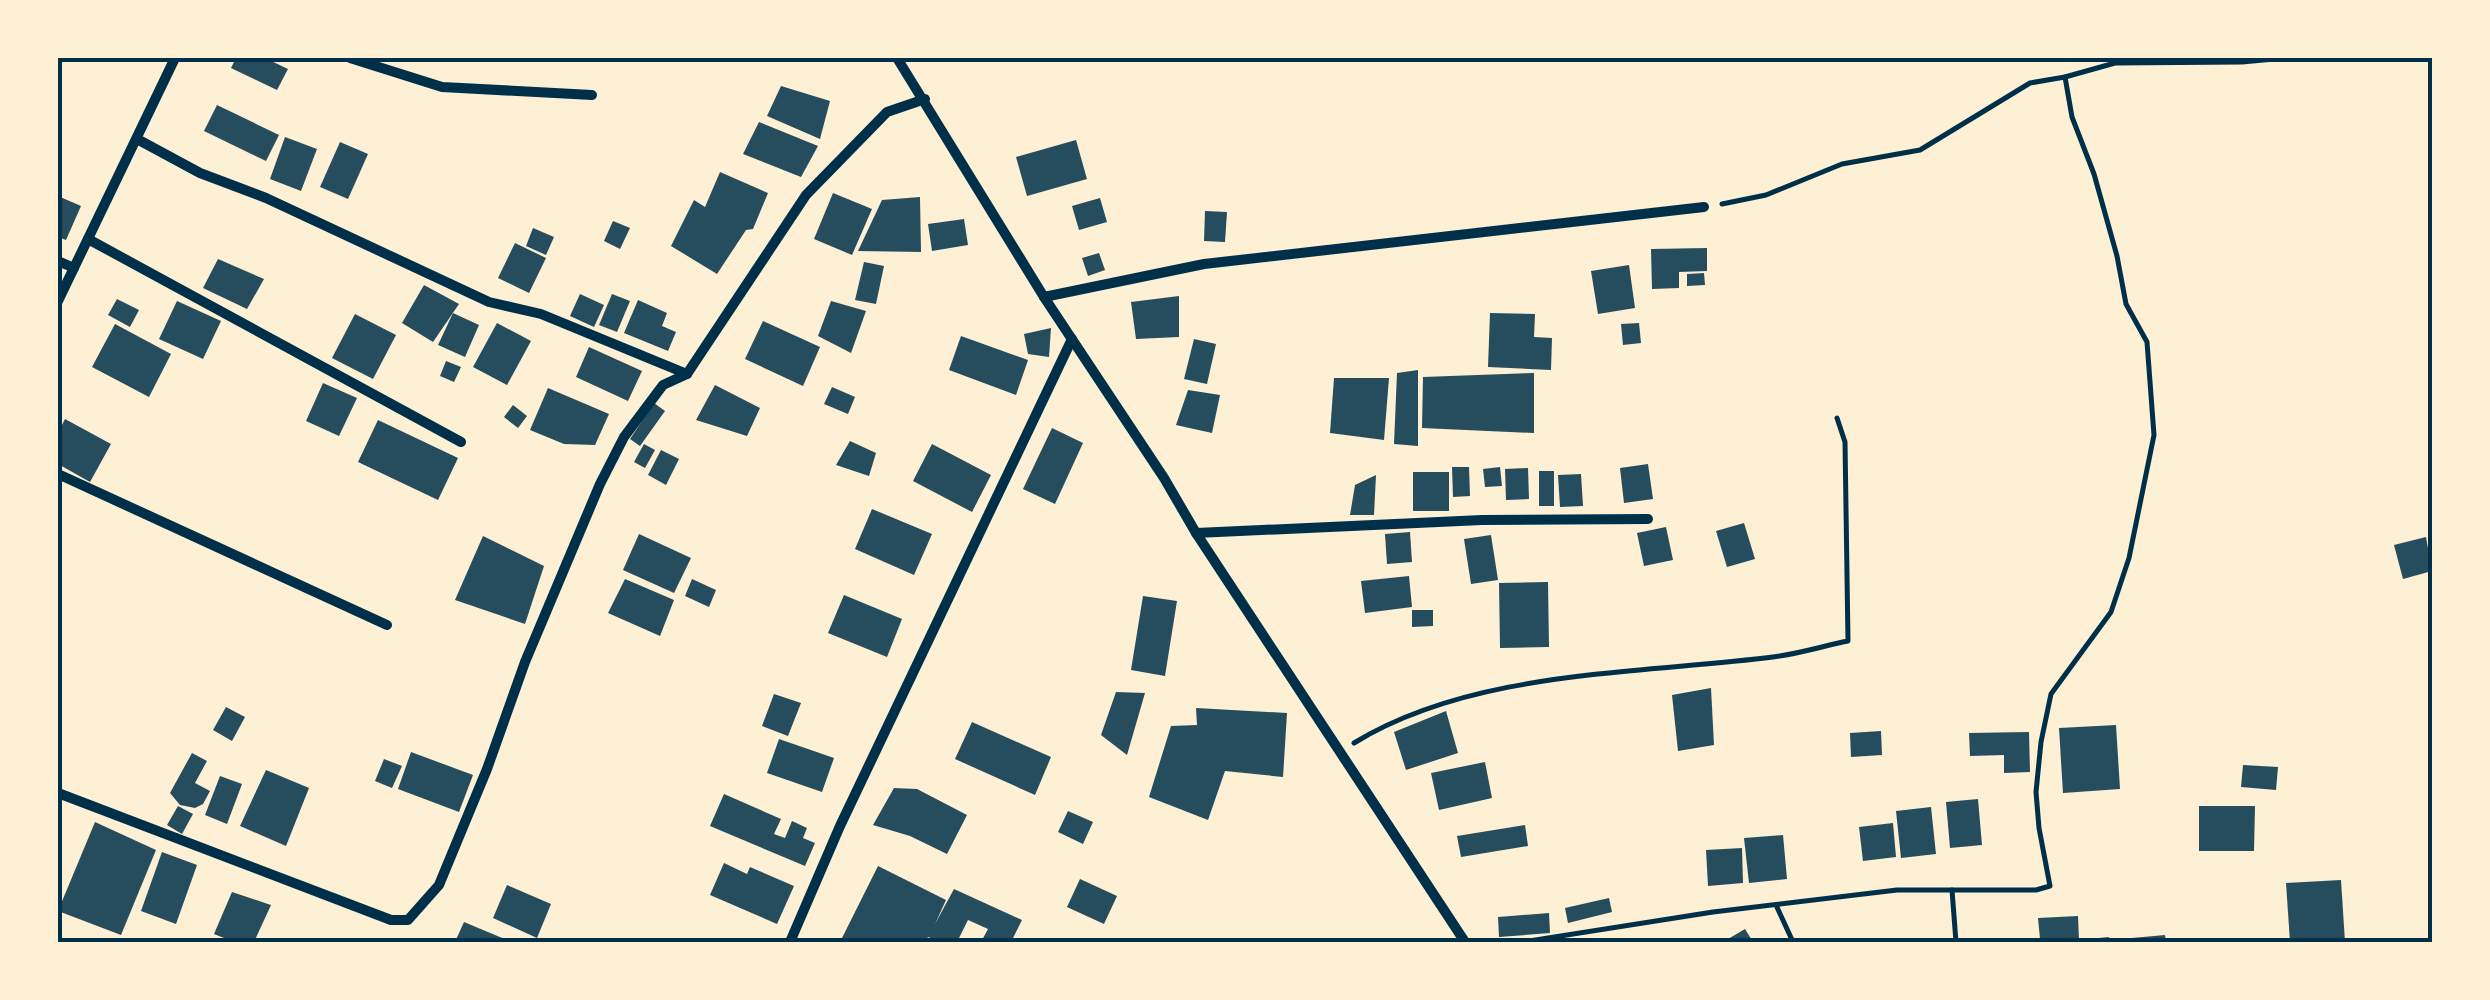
<svg xmlns="http://www.w3.org/2000/svg" width="2490" height="1000" viewBox="0 0 2490 1000" font-family="'Nunito Sans',sans-serif">
	<rect width="100%" height="100%" fill="#fdf0d5"/>
	<g fill="#264d5e">
		<path d="M236,58h29l23,11 -11,21 -46,-22z"/>
		<path d="M781,86l49,15 -10,38 -53,-23z"/>
		<path d="M217,105l62,30 -13,26 -62,-30z"/>
		<path d="M759,122l59,24 -17,31 -58,-23z"/>
		<path d="M285,137l32,12 -16,42 -31,-12z"/>
		<path d="M1076,140l11,39 -60,17 -11,-39z"/>
		<path d="M340,142l28,12 -20,45 -28,-12z"/>
		<path d="M720,172l48,21 -15,36 -7,1 -29,44 -46,-28 23,-46 11,7z"/>
		<path d="M833,193l39,16 -20,46 -38,-16z"/>
		<path d="M58,196l23,10 -15,34 -8,-3z"/>
		<path d="M920,197l1,55 -63,-1 24,-51z"/>
		<path d="M1100,198l7,24 -28,8 -7,-24z"/>
		<path d="M1205,211l22,1 -2,30 -21,-1z"/>
		<path d="M964,219l4,26 -36,6 -4,-27z"/>
		<path d="M613,221l17,7 -10,21 -16,-8z"/>
		<path d="M533,228l21,9 -8,18 -20,-9z"/>
		<path d="M515,243l31,15 -17,35 -31,-15z"/>
		<path d="M1707,248v23l-28,1v16l-27,1 -1,-40z"/>
		<path d="M1099,253l6,17 -17,6 -6,-18z"/>
		<path d="M218,259l46,20 -17,30 -44,-21z"/>
		<path d="M864,262l20,4 -8,38 -21,-4z"/>
		<path d="M1629,265l6,43 -37,6 -7,-43z"/>
		<path d="M1704,273l1,12 -18,1v-12z"/>
		<path d="M424,285l35,19 -26,38 -31,-19z"/>
		<path d="M580,294l24,11 -10,22 -24,-11z"/>
		<path d="M612,294l18,7 -13,31 -18,-7z"/>
		<path d="M1179,296v41l-43,2 -5,-37z"/>
		<path d="M117,299l22,11 -9,17 -22,-12z"/>
		<path d="M638,300l29,13 -5,13 14,6 -8,19 -44,-18z"/>
		<path d="M177,301l44,20 -18,38 -44,-20z"/>
		<path d="M831,301l35,10 -15,42 -33,-17z"/>
		<path d="M453,313l26,12 -14,32 -27,-12z"/>
		<path d="M1490,313l45,1 -1,23 18,1 -1,32 -63,-3z"/>
		<path d="M355,314l41,21 -23,44 -41,-21z"/>
		<path d="M763,321l57,26 -17,39 -58,-27z"/>
		<path d="M497,323l34,18 -24,44 -34,-18z"/>
		<path d="M1639,323l2,20 -18,2 -2,-21z"/>
		<path d="M115,324l56,30 -22,43 -57,-30z"/>
		<path d="M1051,328l-2,29 -21,-3 -4,-20z"/>
		<path d="M961,336l67,24 -12,35 -67,-25z"/>
		<path d="M1194,339l22,5 -9,40 -23,-5z"/>
		<path d="M589,347l53,24 -14,30 -52,-24z"/>
		<path d="M446,361l15,6 -7,15 -14,-6z"/>
		<path d="M1418,370v76l-24,-2 3,-71z"/>
		<path d="M1534,373v60l-112,-5 1,-51z"/>
		<path d="M1334,378h55l-5,62 -54,-7z"/>
		<path d="M323,383l34,15 -18,38 -33,-15z"/>
		<path d="M715,385l45,23 -13,28 -51,-16z"/>
		<path d="M832,387l23,10 -7,17 -24,-10z"/>
		<path d="M548,388l61,26 -14,31 -31,-1 -34,-14z"/>
		<path d="M1188,390l32,5 -8,38 -36,-8z"/>
		<path d="M654,403l11,8 -25,35 -10,-7z"/>
		<path d="M513,405l14,11 -9,12 -14,-11z"/>
		<path d="M65,419l46,25 -21,38 -32,-18v-31z"/>
		<path d="M378,420l80,38 -20,42 -80,-38z"/>
		<path d="M1052,428l31,15 -28,61 -32,-15z"/>
		<path d="M850,441l26,12 -7,23 -33,-11z"/>
		<path d="M644,444l11,6 -10,18 -11,-6z"/>
		<path d="M932,444l59,31 -19,37 -59,-31z"/>
		<path d="M661,450l18,9 -13,26 -18,-10z"/>
		<path d="M1648,464l5,35 -29,4 -4,-35z"/>
		<path d="M1452,467h17l1,29 -17,1z"/>
		<path d="M1500,467l2,19 -17,1 -2,-18z"/>
		<path d="M1528,468l1,31 -23,1 -1,-31z"/>
		<rect x="1539" y="471" width="15" height="35"/>
		<rect x="1413" y="472" width="36" height="39"/>
		<path d="M1581,474l2,32 -23,1 -2,-32z"/>
		<path d="M1376,475l-2,40h-24l5,-30z"/>
		<path d="M872,509l60,25 -18,41 -59,-26z"/>
		<path d="M1744,523l11,36 -28,8 -11,-36z"/>
		<path d="M1666,527l7,33 -29,6 -7,-33z"/>
		<path d="M1410,532l2,30 -25,2 -2,-30z"/>
		<path d="M639,534l52,24 -17,35 -51,-23z"/>
		<path d="M1491,535l7,45 -27,4 -7,-45z"/>
		<path d="M483,536l61,30 -19,58 -70,-24z"/>
		<path d="M2426,537l6,34 -29,8 -9,-34z"/>
		<path d="M1409,576l3,31 -47,6 -4,-32z"/>
		<path d="M625,579l49,21 -14,36 -52,-23z"/>
		<path d="M692,579l24,11 -7,17 -24,-11z"/>
		<path d="M1548,582l1,65 -49,1 -1,-65z"/>
		<path d="M844,595l58,24 -15,38 -59,-24z"/>
		<path d="M1143,596l34,5 -12,75 -34,-6z"/>
		<path d="M1412,610h21v16l-21,1z"/>
		<path d="M1711,688l3,57 -36,6 -6,-56z"/>
		<path d="M1116,692l29,1 -18,62 -26,-20z"/>
		<path d="M774,694l27,9 -13,33 -26,-10z"/>
		<path d="M226,707l19,10 -13,24 -19,-11z"/>
		<path d="M1196,708l91,5 -4,64 -58,-6 -17,49 -59,-23 22,-71 26,-1z"/>
		<path d="M1446,711l12,42 -52,17 -12,-38z"/>
		<path d="M972,722l79,35 -16,38 -80,-36z"/>
		<path d="M2116,725l4,64 -57,4 -4,-65z"/>
		<path d="M1881,731l1,24 -31,2 -1,-24z"/>
		<path d="M2029,732l1,40 -26,1v-18l-34,1 -1,-23z"/>
		<path d="M779,739l55,19 -12,34 -55,-19z"/>
		<path d="M411,752l62,23 -14,37 -61,-23z"/>
		<path d="M192,753l15,8 -12,22 15,8 -7,13 -8,4 -15,-3 -10,-12z"/>
		<path d="M384,759l18,7 -10,22 -17,-7z"/>
		<path d="M1485,762l7,36 -53,12 -8,-37z"/>
		<path d="M2243,765l35,2 -2,23 -35,-3z"/>
		<path d="M266,770l43,18 -23,58 -46,-20z"/>
		<path d="M220,776l22,8 -15,40 -22,-9z"/>
		<path d="M894,788l23,1 50,26 -20,39 -37,-18 -37,-11z"/>
		<path d="M724,794l57,25 -7,15 11,4 7,-17 15,7 -4,10 12,5 -10,23 -95,-40z"/>
		<path d="M1978,799l4,46 -32,3 -4,-46z"/>
		<path d="M178,806l15,8 -11,20 -15,-9z"/>
		<path d="M2199,806h56l-1,45h-55z"/>
		<path d="M1931,807l5,47 -35,4 -5,-47z"/>
		<path d="M1068,811l25,11 -10,22 -25,-12z"/>
		<path d="M95,822l61,28 -35,85 -63,-24z"/>
		<path d="M1893,823l3,34 -33,4 -4,-34z"/>
		<path d="M1525,825l3,21 -67,11 -4,-21z"/>
		<path d="M1783,835l4,44 -38,4 -5,-45z"/>
		<path d="M1742,848l1,35 -35,3 -2,-36z"/>
		<path d="M162,852l35,13 -21,59 -35,-13z"/>
		<path d="M724,863l23,11 3,-7 44,19 -17,38 -67,-29z"/>
		<path d="M878,866l68,34 -11,24 19,-35 68,31 -11,22h-30l7,-13 -20,-9 -11,22h-16l-13,-5 -3,5h-85z"/>
		<path d="M1080,879l37,17 -13,28 -37,-17z"/>
		<path d="M2341,880l4,62h-55l-4,-59z"/>
		<path d="M507,885l44,19 -14,34 -44,-20z"/>
		<path d="M232,892l39,13 -17,37h-20l-20,-8z"/>
		<path d="M1609,898l3,14 -44,11 -3,-15z"/>
		<path d="M1549,913l1,20 -51,4 -1,-20z"/>
		<path d="M2078,916l1,24 30,-3 1,5h-58v-4l-12,1 -2,-21z"/>
		<path d="M464,922l48,20h-57z"/>
		<path d="M1745,929l8,13h-30z"/>
		<path d="M2165,935l1,7h-33l-1,-4z"/>
	</g>
	<g fill="none" stroke-linecap="round" stroke-linejoin="round">
		<g stroke="#003049" stroke-width="5">
			<path d="M1722,204l44,-9 76,-31 78,-14 110,-67 35,-6"/>
			<path d="M1354,743c119,-73 284,-69 419,-86 25,-3 50,-11 75,-16l-3,-199 -8,-24"/>
			<path d="M1952,890l4,52"/>
			<path d="M1776,905l17,37"/>
			<path d="M1523,942l190,-30 184,-22h139l14,-4 -11,-58 -3,-36 5,-50 10,-48 60,-82 18,-54 25,-123 -7,-93 -21,-38 -9,-48 -23,-82 -22,-57 -7,-40 50,-14 127,-1 43,-4"/>
		</g>
		<g stroke="#003049" stroke-width="10">
			<path d="M350,58l92,29 150,8"/>
			<path d="M897,58l147,239 120,181 32,55 269,409"/>
			<path d="M137,139l63,34 66,25 223,104 52,12 146,60"/>
			<path d="M88,239l373,203"/>
			<path d="M58,261l16,7"/>
			<path d="M1044,297l160,-33 500,-57"/>
			<path d="M58,301l117,-243"/>
			<path d="M58,474l329,151"/>
			<path d="M1196,533l286,-13 166,-1"/>
			<path d="M58,793l333,127h17l31,-35 48,-116 38,-107 75,-178 24,-47 39,-52 24,-11 119,-179 81,-83 38,-13"/>
			<path d="M790,942l50,-116 232,-487"/>
		</g>
	</g>
	<rect width="2490" height="1000" fill="none" stroke="#fdf0d5" stroke-width="120"/>
	<rect x="60" y="60" width="2370" height="880" fill="none" stroke="#003049" stroke-width="4"/>
</svg>
